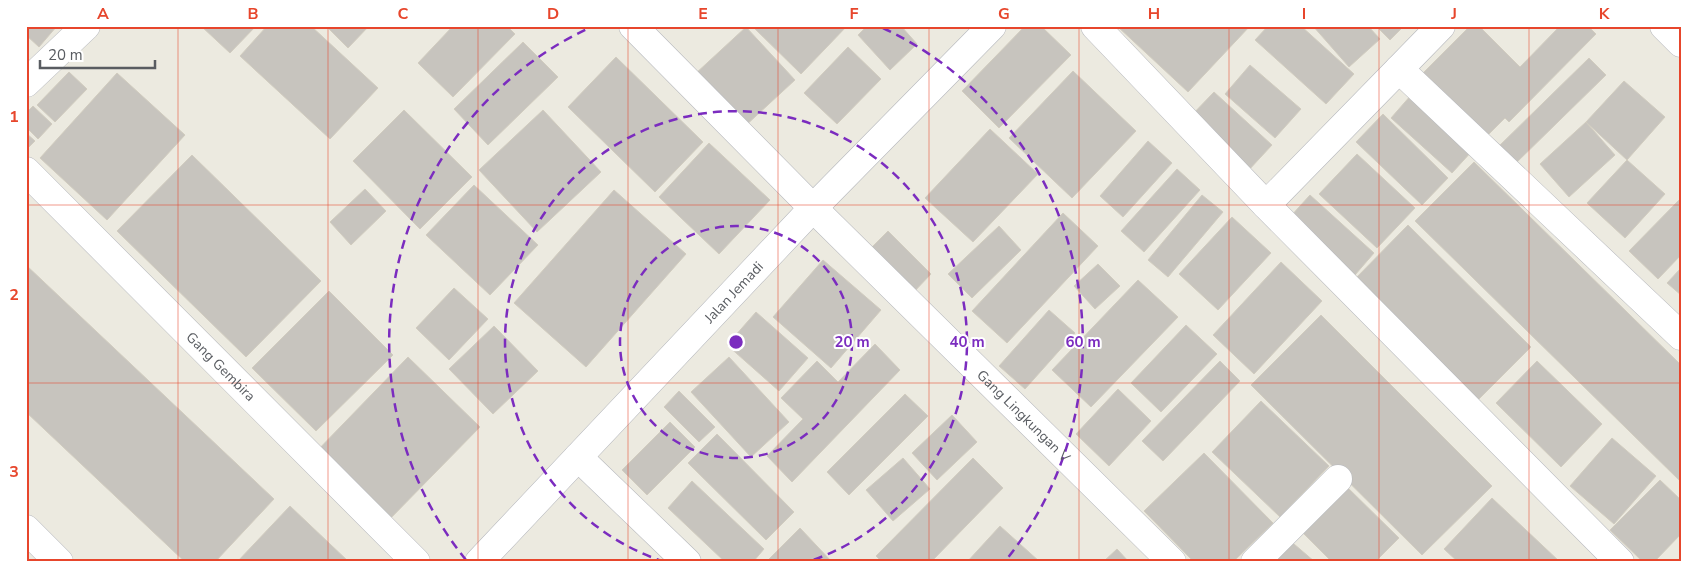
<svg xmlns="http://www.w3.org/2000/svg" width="1707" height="588" viewBox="0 0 1707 588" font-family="'Nunito Sans',sans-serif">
	<rect width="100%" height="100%" fill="#eceae0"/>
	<g fill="#c7c4be" stroke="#d1ccbf">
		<path d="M26,26h31l-18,21 -13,-12z"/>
		<path d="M201,26h55l-26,27z"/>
		<path d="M267,26h44l67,62 -48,51 -90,-83z"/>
		<path d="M326,26h43l-21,22z"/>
		<path d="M453,26h54l8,8 -62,63 -35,-34z"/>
		<path d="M752,26h95l-46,48z"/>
		<path d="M867,26h34l16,18 -27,26 -32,-35z"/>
		<path d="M1025,26h16l30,29 -72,73 -37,-37z"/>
		<path d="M1117,26h133l-62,66z"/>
		<path d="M1268,26h33l53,48 -28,30 -71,-64z"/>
		<path d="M1313,26h55l12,13 -31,28z"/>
		<path d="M1376,26h28l-14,14z"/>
		<path d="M1470,26h9l41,41 40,-41h28l8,8 -87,88 -4,-4 -19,19 -63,-64z"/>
		<path d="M746,27l49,53 -52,48 -49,-53z"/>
		<path d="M523,42l35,35 -70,68 -34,-36z"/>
		<path d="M848,47l33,32 -44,45 -33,-31z"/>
		<path d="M616,57l87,85 -48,50 -87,-85z"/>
		<path d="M1589,58l17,17 -92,90 -17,-17z"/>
		<path d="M1250,65l51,44 -26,29 -50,-44z"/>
		<path d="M1073,71l63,60 -64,67 -63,-60z"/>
		<path d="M69,72l18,17 -32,33 -18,-17z"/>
		<path d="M117,73l68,62 -78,85 -67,-62z"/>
		<path d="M1624,81l41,36 -38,43 -41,-38z"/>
		<path d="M1214,92l58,53 -25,27 -58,-54z"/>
		<path d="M1412,94l61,56 -21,23 -61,-55z"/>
		<path d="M33,106l19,18 -14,15 -12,-12v-14z"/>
		<path d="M404,110l68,67 -52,52 -67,-68z"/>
		<path d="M543,110l58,62 -64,60 -58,-62z"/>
		<path d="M1383,114l65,64 -26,27 -66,-63z"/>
		<path d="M1586,122l29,33 -46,42 -29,-33z"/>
		<path d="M990,129l48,45 -65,68 -48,-44z"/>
		<path d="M26,133l9,8 -9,9z"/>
		<path d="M1148,141l24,22 -49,54 -23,-21z"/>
		<path d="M709,143l61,57 -51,54 -60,-57z"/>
		<path d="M1357,154l58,54 -38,40 -58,-54z"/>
		<path d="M192,155l129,126 -75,76 -129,-126z"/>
		<path d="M1627,160l38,34 -40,44 -38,-35z"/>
		<path d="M1474,162l207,203v117l-266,-261z"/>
		<path d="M1177,169l23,21 -56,62 -23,-21z"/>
		<path d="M474,185l64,60 -48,50 -64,-60z"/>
		<path d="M365,189l21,22 -35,34 -21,-23z"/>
		<path d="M614,190l72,64 -100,113 -72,-64z"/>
		<path d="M1202,195l21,17 -55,65 -20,-17z"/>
		<path d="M1310,195l64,58 -19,22 -65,-58z"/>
		<path d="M1681,198v57l-23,24 -29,-28z"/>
		<path d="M1063,213l35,33 -91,97 -35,-32z"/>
		<path d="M1232,217l39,36 -53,57 -39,-36z"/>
		<path d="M1408,225l123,122 -56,56 -123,-121z"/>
		<path d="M999,226l22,24 -49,48 -24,-24z"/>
		<path d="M888,231l43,43 -21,22 -44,-43z"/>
		<path d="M823,260l58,50 -50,58 -58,-51z"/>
		<path d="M1281,262l41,39 -68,73 -41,-39z"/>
		<path d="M1098,264l22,22 -25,23 -21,-23z"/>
		<path d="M26,265l248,234 -59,63h-30l-159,-150z"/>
		<path d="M1681,268v27l-14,-12z"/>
		<path d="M1138,280l40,37 -87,90 -39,-37z"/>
		<path d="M454,288l34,31 -39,41 -33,-32z"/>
		<path d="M329,291l64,64 -77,76 -64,-63z"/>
		<path d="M1049,310l26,23 -50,56 -26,-23z"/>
		<path d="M756,312l52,46 -29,33 -52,-46z"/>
		<path d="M1321,315l171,171 -70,69 -171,-170z"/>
		<path d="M1186,325l31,29 -56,58 -30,-29z"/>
		<path d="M494,326l44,45 -45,43 -44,-45z"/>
		<path d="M875,344l25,26 -108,112 -25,-26 36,-37 -22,-21 36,-37 21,21z"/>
		<path d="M408,357l72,70 -96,98 -71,-70z"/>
		<path d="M729,357l60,65 -38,35 -60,-65z"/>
		<path d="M1220,361l20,20 -77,80 -21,-20z"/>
		<path d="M1537,361l65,63 -41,43 -65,-64z"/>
		<path d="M1118,389l33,32 -42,45 -33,-32z"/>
		<path d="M679,391l36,36 -16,15 -35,-35z"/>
		<path d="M905,394l23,22 -79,79 -22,-23z"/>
		<path d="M1261,401l68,65 -49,51 -68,-65z"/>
		<path d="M952,415l25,27 -40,38 -25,-27z"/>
		<path d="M670,422l25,25 -48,48 -25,-25z"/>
		<path d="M717,434l77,78 -28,28 -78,-77z"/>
		<path d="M1612,438l44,38 -42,48 -44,-38z"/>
		<path d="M1204,453l69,70 -40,39h-39l-50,-51z"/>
		<path d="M903,458l27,31 -37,32 -27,-31z"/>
		<path d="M973,458l30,30 -72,74h-49l-6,-6z"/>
		<path d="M1660,480l21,20v34l-27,28h-11l-33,-32z"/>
		<path d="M692,481l72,68 -11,13h-28l-57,-54z"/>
		<path d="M1344,484l55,54 -24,24h-43l-32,-32z"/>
		<path d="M1492,498l68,64h-102l-14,-13z"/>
		<path d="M290,506l59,56h-112z"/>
		<path d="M1000,526l40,36h-73z"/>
		<path d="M800,528l32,34h-66z"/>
		<path d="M1287,538l28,24h-48z"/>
		<path d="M1117,549l12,13h-26z"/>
	</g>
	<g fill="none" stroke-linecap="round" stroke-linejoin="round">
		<g stroke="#b6b8bd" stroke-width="29">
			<g id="minor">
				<path id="s1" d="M633,26l180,182 359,354"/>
				<path d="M1095,26l171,179 354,357"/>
				<path d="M1664,26l17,17"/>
				<path d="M1399,69l42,-43"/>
				<path d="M26,83l60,-57"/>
				<path id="s2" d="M26,171l390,391"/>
				<path d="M1266,205l133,-136 282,267"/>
				<path d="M578,457l109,105"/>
				<path d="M26,529l33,33"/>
				<path d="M1255,562l83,-83"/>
			</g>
		</g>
		<g stroke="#b6b8bd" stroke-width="29">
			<g id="tertiary">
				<path id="s3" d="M479,562l334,-354 179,-182"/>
			</g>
		</g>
		<use href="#minor" stroke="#fff" stroke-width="28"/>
		<use href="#tertiary" stroke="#fff" stroke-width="28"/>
	</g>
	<path fill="none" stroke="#e7462c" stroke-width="1" stroke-opacity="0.55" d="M178,26v536M328,26v536M478,26v536M628,26v536M778,26v536M929,26v536M1079,26v536M1229,26v536M1379,26v536M1529,26v536M26,205h1655M26,383h1655"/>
	<g fill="none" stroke="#7b2cbf" stroke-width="2.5" stroke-dasharray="9 6">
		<circle cx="736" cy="342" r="116"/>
		<path d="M665 562A231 231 0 1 1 807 562"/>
		<path d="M466 560A347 347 0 0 1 589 28M883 28A347 347 0 0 1 1006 560"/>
	</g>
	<g text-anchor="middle" stroke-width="4" stroke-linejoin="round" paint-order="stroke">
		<g font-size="14" fill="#595c61" stroke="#fff">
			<text dy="5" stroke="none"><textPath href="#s3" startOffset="371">Jalan Jemadi</textPath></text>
			<text dy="5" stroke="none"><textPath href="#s2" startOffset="276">Gang Gembira</textPath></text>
			<text dy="5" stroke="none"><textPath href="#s1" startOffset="552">Gang Lingkungan V</textPath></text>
		</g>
	</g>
	<circle cx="736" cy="342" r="8" fill="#7b2cbf" stroke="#fff" stroke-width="2.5"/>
	<g font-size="15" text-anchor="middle" font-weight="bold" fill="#7b2cbf" stroke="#fff" stroke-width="4" stroke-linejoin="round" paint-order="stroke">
		<text x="852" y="347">20 m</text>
		<text x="967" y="347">40 m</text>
		<text x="1083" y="347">60 m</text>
	</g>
	<rect width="1707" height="588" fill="none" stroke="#ffffff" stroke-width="55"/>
	<path d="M40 60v8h115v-8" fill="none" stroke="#595c61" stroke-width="2.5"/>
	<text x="48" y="60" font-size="15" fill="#595c61" stroke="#ffffff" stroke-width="4" paint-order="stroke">20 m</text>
	<rect x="28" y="28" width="1652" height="532" fill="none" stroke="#e7462c" stroke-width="2"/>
	<g font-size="16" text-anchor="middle" font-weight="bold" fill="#e7462c">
		<text x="103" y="19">A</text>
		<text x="253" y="19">B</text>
		<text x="403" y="19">C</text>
		<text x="553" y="19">D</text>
		<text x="703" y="19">E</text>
		<text x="854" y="19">F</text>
		<text x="1004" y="19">G</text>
		<text x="1154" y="19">H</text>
		<text x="1304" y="19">I</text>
		<text x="1454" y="19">J</text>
		<text x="1604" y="19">K</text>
		<text x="14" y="122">1</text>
		<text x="14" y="300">2</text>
		<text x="14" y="477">3</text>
	</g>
</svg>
